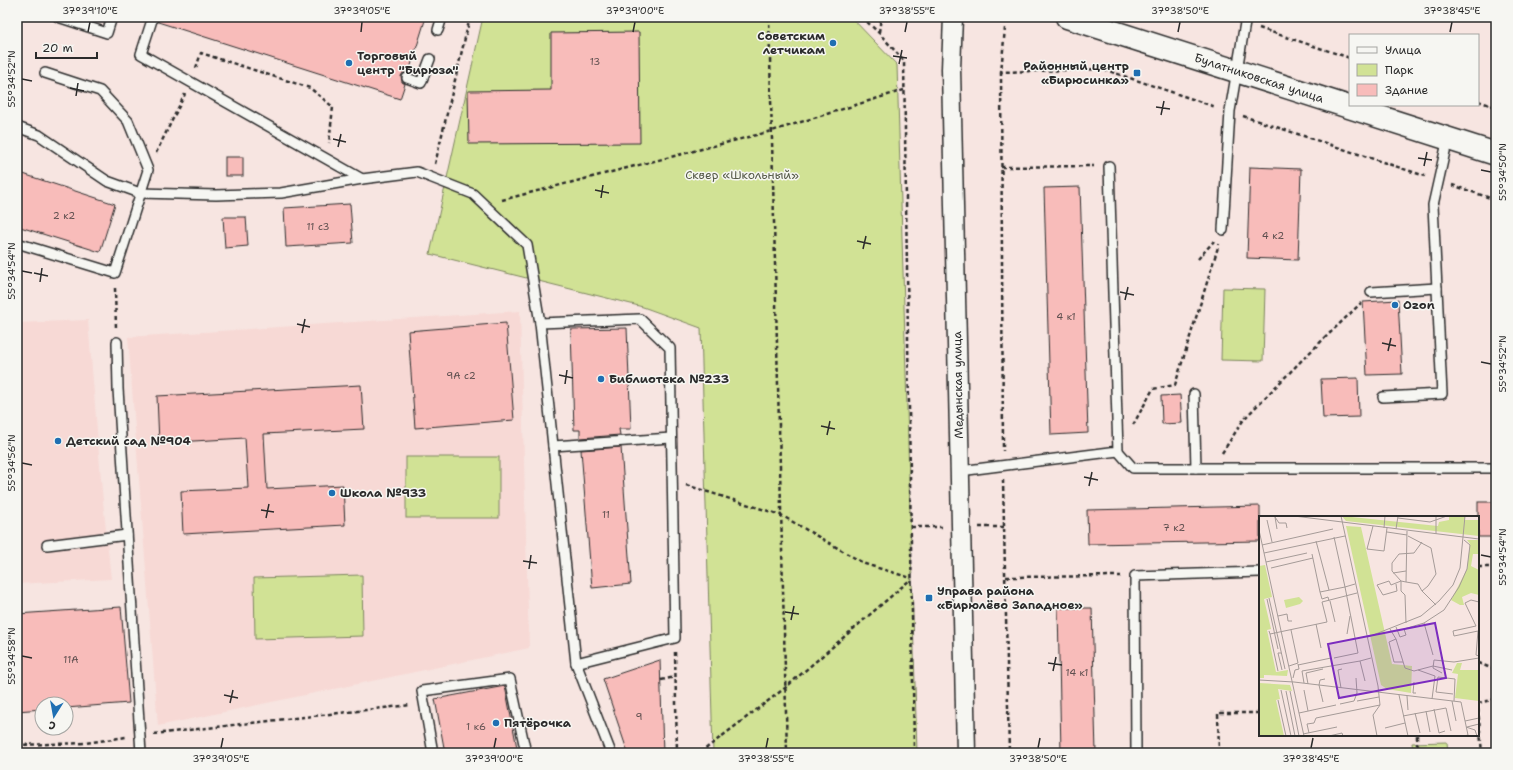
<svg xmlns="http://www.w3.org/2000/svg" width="1513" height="770" viewBox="0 0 1513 770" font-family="'Shantell Sans',sans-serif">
	<rect width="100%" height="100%" fill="#f7e5e1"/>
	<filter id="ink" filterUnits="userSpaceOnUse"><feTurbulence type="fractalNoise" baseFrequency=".025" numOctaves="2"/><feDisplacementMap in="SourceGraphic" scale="8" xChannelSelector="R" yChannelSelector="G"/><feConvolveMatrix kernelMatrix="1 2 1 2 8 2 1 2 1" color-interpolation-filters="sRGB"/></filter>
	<g filter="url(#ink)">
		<g fill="#f7d9d5">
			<path d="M520,311l9,337 -371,78 -30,-389z"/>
			<path d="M88,320l14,171 9,88 -94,5v-261z"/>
		</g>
		<g fill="#d1e295" stroke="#7e8660">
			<path d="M483,17h368l46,48 20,688h-204l-12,-425 -58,-21 -213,-53z"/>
			<path d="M1223,288l42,1 -2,72 -42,-1z"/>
			<rect x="406" y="457" width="93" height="61"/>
			<path d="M362,575l1,61 -108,3 -1,-61z"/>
			<path d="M1447,742l1,11h-35l-1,-10z"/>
		</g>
		<g fill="#f8bcba" stroke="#2b2b2b">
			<path d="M159,17h267l-17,55 -6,1 -2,3 1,6 3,2 -5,15 -242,-77z"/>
			<path d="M639,32l1,111 -171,1 -1,-53 83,-1v-57z"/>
			<rect x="225" y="157" width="18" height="19"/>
			<path d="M1250,167l51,2 -3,91 -51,-2z"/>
			<path d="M17,172l98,32 -15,48 -83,-26z"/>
			<path d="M1080,187l8,246 -37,2 -7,-247z"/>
			<path d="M350,204l3,39 -67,4 -2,-39z"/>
			<path d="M223,217h23l2,29 -23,2z"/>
			<path d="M1398,300l4,74 -35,1 -4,-73z"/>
			<path d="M506,323l8,97 -99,8 -7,-97z"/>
			<path d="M627,328l4,101h-12l1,6 -40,3v-8h-6l-3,-101z"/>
			<path d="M1358,378l1,39 -36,1 -2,-39z"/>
			<path d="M361,385l3,44 -100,5 3,55 76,-4 2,40 -162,9 -2,-43 67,-3 -3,-50 -86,5 -2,-47z"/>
			<path d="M1180,395l2,28 -20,1 -1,-28z"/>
			<path d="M621,447l10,137 -39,4 -11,-138z"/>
			<rect x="1478" y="502" width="18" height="35"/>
			<path d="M1260,506v35l-172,3 -1,-34z"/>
			<path d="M121,607l8,96 -63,5v-4h-24v5l-25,2v-97z"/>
			<path d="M1058,608h34l4,145h-35z"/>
			<path d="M660,660l3,93h-35l-25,-74z"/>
			<path d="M505,686l13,67h-73l-10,-54z"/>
		</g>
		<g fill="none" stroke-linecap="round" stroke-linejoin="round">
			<g stroke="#2b2b2b" stroke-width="12">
				<g id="service">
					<path d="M58,17l49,16 5,-16"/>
					<path d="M153,17l-12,37 221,125"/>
					<path d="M438,30l4,-13"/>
					<path d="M407,78l14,5 9,-24"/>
					<path d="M17,127l22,8 68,46 33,12 76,2 65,-2 81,-14 55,-7 56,22 54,51 13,78 36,340 35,90"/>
					<path d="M1223,230l7,-119 16,-94"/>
					<path d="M17,243l98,30 33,-103 -20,-49 -28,-30 -55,-18"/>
					<path d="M1371,292l66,-4"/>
					<path d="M540,323l100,-4 30,29 5,290 -99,25"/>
					<path d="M117,342l1,47 23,364"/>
					<path d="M1194,394l2,74"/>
					<path d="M1383,397l59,-3 -9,-189 15,-67"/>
					<path d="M553,446l118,-8"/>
					<path d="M1118,451l15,17h363"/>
					<path d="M960,471l158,-20 -9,-285"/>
					<path d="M47,545l80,-10"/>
					<path d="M433,753l-11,-62 88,-12 16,74"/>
					<path d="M1136,753l-1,-177 125,-4"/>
				</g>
			</g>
			<g stroke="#2b2b2b" stroke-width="21">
				<path id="minor" d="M953,17l-2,52 15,684"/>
			</g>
			<g stroke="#2b2b2b" stroke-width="25">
				<path id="tertiary" d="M1067,17l429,137"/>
			</g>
			<g stroke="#2b2b2b" stroke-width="2.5" stroke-dasharray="4 3" stroke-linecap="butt">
				<path d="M769,17l18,736"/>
				<path d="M862,17l17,16 25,28 10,692"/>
				<path d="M1226,17l6,2"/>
				<path d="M1005,28l-4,44 102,-3 113,38"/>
				<path d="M1259,28l91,30"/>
				<path d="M879,32l2,-15"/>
				<path d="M196,68l5,-15 109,35 23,19 -4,36"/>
				<path d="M1001,72l2,379"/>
				<path d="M1478,101l18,6"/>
				<path d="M1243,116l182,60"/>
				<path d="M156,153l29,-59"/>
				<path d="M435,164l35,-147"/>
				<path d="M1001,167l93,-1"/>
				<path d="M1452,185l44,15"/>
				<path d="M502,200l270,-69 132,-41"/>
				<path d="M1198,259l16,-18"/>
				<path d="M115,288l1,41"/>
				<path d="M1133,425l20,-36 22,-4 44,-141"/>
				<path d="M1222,453l22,-34 58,-59 59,-57"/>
				<path d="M1003,480l6,273"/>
				<path d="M686,485l95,30 84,49 46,14"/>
				<path d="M911,527h31"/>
				<path d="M979,527h25"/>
				<path d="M1478,567h18"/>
				<path d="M1006,577l115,-1"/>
				<path d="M675,652l2,101"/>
				<path d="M1478,663l18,7"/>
				<path d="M661,680l14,-3"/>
				<path d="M1478,703l18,-4"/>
				<path d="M1478,709l4,44"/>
				<path d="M154,734l256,-29"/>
				<path d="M1417,735v8l5,10"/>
				<path d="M17,745l69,-2 40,-6"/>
				<path d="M700,753l85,-65 126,-109"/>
				<path d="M1219,753l-1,-40h42"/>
			</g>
			<use href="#service" stroke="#f6f6f2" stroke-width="9"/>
			<use href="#minor" stroke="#f6f6f2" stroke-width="18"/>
			<use href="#tertiary" stroke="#f6f6f2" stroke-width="22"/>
		</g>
	</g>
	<path fill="none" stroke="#2b2b2b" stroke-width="1.5" d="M88,32l2,-10M361,32l1,-10M633,32l2,-10M905,32l2,-10M1178,32l2,-10M1450,32l2,-10M893,56l14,2M899,64l3,-14M22,79l10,2M70,88l14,3M76,96l2,-13M1156,107l14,2M1161,115l3,-14M333,139l13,3M338,147l3,-13M1418,158l14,2M1424,166l3,-14M1481,170l10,2M595,190l14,3M601,198l2,-13M857,241l14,3M863,249l3,-13M22,271l10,2M34,273l14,3M40,282l2,-14M1120,292l14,3M1125,300l3,-13M297,324l13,3M302,333l3,-14M1382,343l14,3M1388,351l3,-13M1481,362l10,2M559,375l14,3M565,384l2,-14M821,426l14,3M827,435l3,-14M22,463l10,2M1084,477l14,3M1089,486l3,-14M261,510l13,2M266,518l3,-14M1481,555l10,2M523,561l14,2M529,569l2,-14M785,612l14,2M791,620l3,-14M22,656l10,2M1048,663l14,2M1053,671l3,-14M224,695l14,3M230,703l3,-13M221,748l2,-10M494,748l2,-10M766,748l2,-10M1038,748l2,-10M1311,748l2,-10"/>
	<g fill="#1f6fb2" stroke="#f6f6f2" stroke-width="1.5">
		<circle cx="833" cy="43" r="4"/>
		<circle cx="349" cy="63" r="4"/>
		<rect x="1133" y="69" width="8" height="8" rx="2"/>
		<circle cx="1395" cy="305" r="4"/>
		<circle cx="601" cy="379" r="4"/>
		<circle cx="58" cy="441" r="4"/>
		<circle cx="332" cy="493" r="4"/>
		<rect x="925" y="594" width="8" height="8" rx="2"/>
		<circle cx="496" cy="723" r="4"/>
	</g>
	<g text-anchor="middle" stroke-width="3" stroke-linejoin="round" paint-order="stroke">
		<g font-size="10" fill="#5e4f4f">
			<text x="595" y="65">13</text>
			<text x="64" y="219">2 к2</text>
			<text x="318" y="230">11 с3</text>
			<text x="1273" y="239">4 к2</text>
			<text x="1066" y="320">4 к1</text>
			<text x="461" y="379">9А с2</text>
			<text x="606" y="518">11</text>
			<text x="1174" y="531">7 к2</text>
			<text x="71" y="663">11А</text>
			<text x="1077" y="676">14 к1</text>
			<text x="639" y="720">9</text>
			<text x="476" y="730">1 к6</text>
		</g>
		<g font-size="12" font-weight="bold" fill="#2b2b2b" stroke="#f6f6f2" text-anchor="start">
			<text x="825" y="40" text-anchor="end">Cоветским<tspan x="825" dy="14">летчикам</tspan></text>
			<text x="357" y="60">Торговый<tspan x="357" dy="14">центр "Бирюза"</tspan></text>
			<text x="1129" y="70" text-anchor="end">Районный центр<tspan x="1129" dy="14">«Бирюсинка»</tspan></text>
			<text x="1403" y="309">Ozon</text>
			<text x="609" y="383">Библиотека №233</text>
			<text x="66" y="445">Детский сад №904</text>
			<text x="340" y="497">Школа №933</text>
			<text x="937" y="595">Управа района<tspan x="937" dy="14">«Бирюлёво Западное»</tspan></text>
			<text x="504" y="727">Пятёрочка</text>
		</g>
		<g font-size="12" fill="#2b2b2b" stroke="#f6f6f2">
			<text transform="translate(1259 78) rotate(18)" y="4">Булатниковская улица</text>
			<text transform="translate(958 385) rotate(-91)" y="4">Медынская улица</text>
		</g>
		<g font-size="12" fill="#545946" stroke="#f6f6f2">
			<text x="742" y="179">Сквер «Школьный»</text>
		</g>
	</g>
	<g transform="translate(1259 516)">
		<rect width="220" height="220" fill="#f7e5e1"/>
		<path d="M83,0l96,10 1,-4 10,-2v-4h16v4h14v16l-133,-15zM87,10l15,1 31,137 20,2 -1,27 -24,-4 -6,-4zM208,24h12v14h-6l-2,12 8,4v25l-8,-2 -9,4 2,8h-4l-9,-5 16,-31 3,-25zM6,49l7,32 -8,2 7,30 -4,1 9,42 12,-2 -1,6 -23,-1v3h-5v-112zM40,81l4,4 -3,3 -14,4 -2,-8zM198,147h5l-2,7h19v31l-24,-3 3,-24 -6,-1zM0,167l31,2 2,6 -14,-2 2,10 -4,1 8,36h-25z" fill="#d1e295"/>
		<path fill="none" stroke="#a59b98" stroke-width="1" d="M35,0l185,23M82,0l37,170 2,19 -7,10 4,21M16,1l4,6h7l1,5M16,1l2,12M139,2l32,4 17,-6M8,4l5,22M114,10l-6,23 17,2 3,-23M125,12l1,-12M137,13l2,-13M0,14l45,206M128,16l20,3M177,18v-18M75,21l11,50 10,-3M57,25l13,49M3,29l71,-16M5,37l81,-17M53,38l8,38 25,-5 13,66 -24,5M7,46l41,-9M12,52l42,-10M134,57l13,-2M142,65l-9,-10v-8l7,-9 15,-1 8,-11M147,66l12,2 4,7 6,-5 8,-12 -5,-26 -23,-12M137,68l1,7 -14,4 -6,-10 12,-4 2,4 10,-4M163,75l14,14M61,76l2,7 6,-2 1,4M10,82l16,71M8,83l11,50M71,85l5,21M220,86l-8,-2 -6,3 11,23 -23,5 1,5 24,-5 -2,24 3,1M19,100l9,-2 1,7h4M147,107l-1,-28 -4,-4v-10l5,1 1,-51M165,107l9,32M57,108l5,24M137,111l4,10 6,-2 -2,-6 20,-6 20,-13 15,-23 8,-18 3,-24 -6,-5M131,113l6,10 9,29 9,3 19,-5 19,4M10,115l1,3 57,-12 -5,-20 35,-9M11,118l8,37M88,118l3,-18M109,121l53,-21 18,-15 14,-16 7,-17 5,-52M137,123l-7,3 5,20h9M22,137h-3l4,17M39,149l33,-7M30,150l9,-3 -7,-33M159,154l17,6 -3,23M183,157l-9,-5 1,-8 20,2 25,-4M34,162l2,-8 4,-1 -1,-5M0,164l35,2 167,20 7,33 -4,1M106,165l-5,-20 11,-3M155,166l-1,11h3M45,167l-2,-12 58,-10M49,168l-2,-11 17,-4M82,172l-3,-18 4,-1M22,174l10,46M45,174l4,21M27,175l9,45M31,175l9,45M194,178l-17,-2 2,-15 17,2 -1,22M140,179l9,41M148,180l1,14M19,184l8,36M98,185l22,-4M193,185l4,20M64,186l-4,-17 1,-5 5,-1M81,188l14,-3 3,-8 -1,-15M175,193l5,24 6,-2M167,195l4,21M40,197l37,-8M156,197l5,20M144,200l43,-8 5,23M206,205l14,-3M207,211l9,3 2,6M208,211l12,-3M126,212l20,-5M50,217l-2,-9 7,-1 2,-5 64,-13M44,218l34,-7M70,220l13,-3 1,3"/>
		<path fill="#7b2cbf" fill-opacity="0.15" stroke="#7b2cbf" stroke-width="2" d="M176,107l11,55 -107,20 -11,-54z"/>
		<rect width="220" height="220" fill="none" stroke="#2b2b2b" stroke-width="2"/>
	</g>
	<rect width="1513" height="770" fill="none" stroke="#f6f6f2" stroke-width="44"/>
	<rect x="1349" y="34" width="130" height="72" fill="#f6f6f2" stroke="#a5a5a2"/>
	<rect x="1357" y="47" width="20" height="6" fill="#f6f6f2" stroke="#a5a5a2"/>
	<text x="1385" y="54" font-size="12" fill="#2b2b2b">Улица</text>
	<rect x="1357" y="64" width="20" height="12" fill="#d1e295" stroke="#a5a5a2"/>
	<text x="1385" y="74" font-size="12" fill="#2b2b2b">Парк</text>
	<rect x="1357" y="84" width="20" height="12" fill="#f8bcba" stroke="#a5a5a2"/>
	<text x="1385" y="94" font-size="12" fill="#2b2b2b">Здание</text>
	<g transform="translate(54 716) rotate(191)"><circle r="19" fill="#f6f6f2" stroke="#a5a5a2"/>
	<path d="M0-3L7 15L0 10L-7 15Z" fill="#1f6fb2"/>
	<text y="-6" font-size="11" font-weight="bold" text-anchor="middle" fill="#2b2b2b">С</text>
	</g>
	<path d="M36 52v6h61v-6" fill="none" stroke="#2b2b2b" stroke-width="2"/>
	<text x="42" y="52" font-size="12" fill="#2b2b2b" stroke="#f6f6f2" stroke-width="3" paint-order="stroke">20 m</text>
	<rect x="22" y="22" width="1469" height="726" fill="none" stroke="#2b2b2b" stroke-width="1.5"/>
	<g font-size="10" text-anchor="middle" fill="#2b2b2b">
		<text x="90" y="14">37°39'10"E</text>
		<text x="362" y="14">37°39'05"E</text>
		<text x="635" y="14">37°39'00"E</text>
		<text x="907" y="14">37°38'55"E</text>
		<text x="1180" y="14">37°38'50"E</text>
		<text x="1452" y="14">37°38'45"E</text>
		<text transform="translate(11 79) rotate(-90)" y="4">55°34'52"N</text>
		<text transform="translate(1502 172) rotate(-90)" y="4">55°34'50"N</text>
		<text transform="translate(11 271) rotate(-90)" y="4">55°34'54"N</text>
		<text transform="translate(1502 364) rotate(-90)" y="4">55°34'52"N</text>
		<text transform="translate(11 463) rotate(-90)" y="4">55°34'56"N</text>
		<text transform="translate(1502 557) rotate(-90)" y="4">55°34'54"N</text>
		<text transform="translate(11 656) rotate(-90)" y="4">55°34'58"N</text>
		<text x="221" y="762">37°39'05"E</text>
		<text x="494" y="762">37°39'00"E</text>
		<text x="766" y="762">37°38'55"E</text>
		<text x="1038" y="762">37°38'50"E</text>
		<text x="1311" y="762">37°38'45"E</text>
	</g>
</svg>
